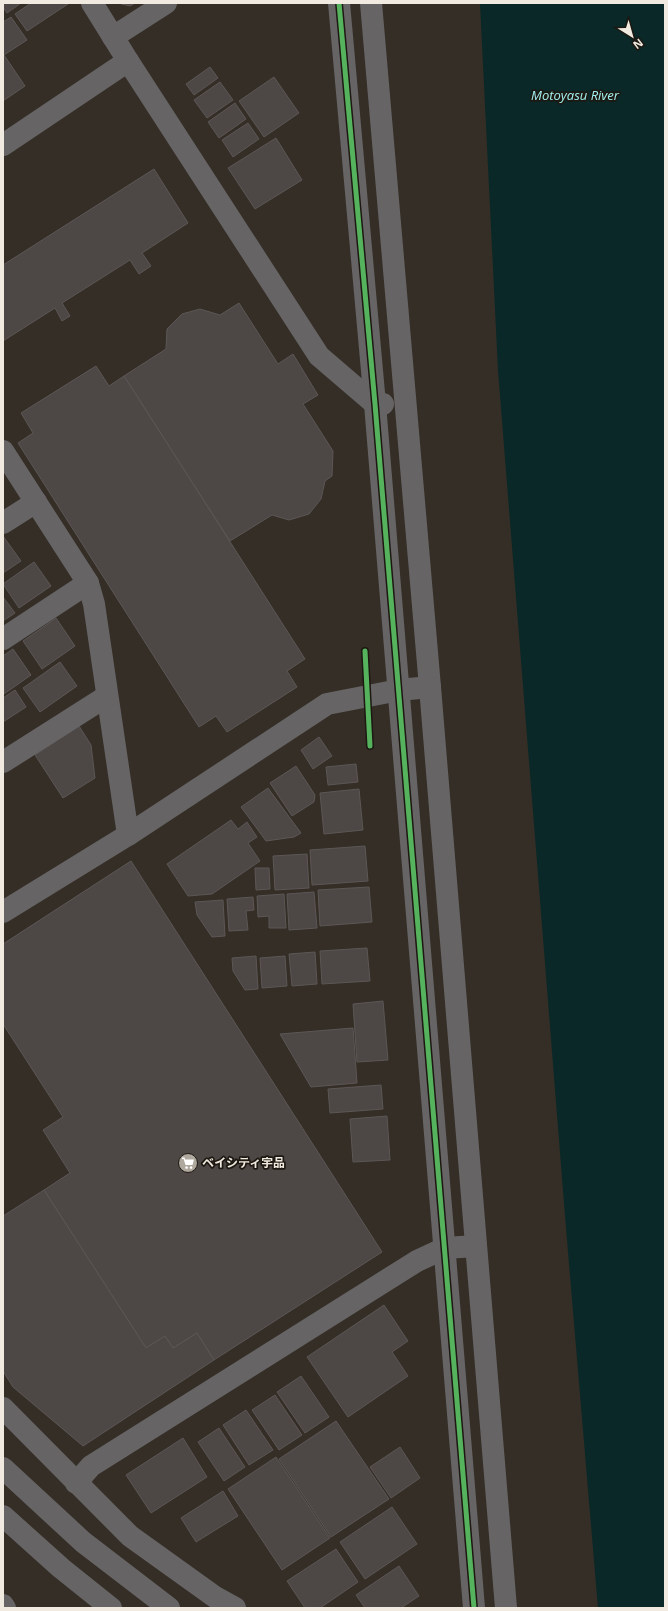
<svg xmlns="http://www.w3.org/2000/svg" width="668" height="1611" viewBox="0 0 668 1611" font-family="'Open Sans','Noto Sans JP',sans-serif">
	<rect width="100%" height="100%" fill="#342e26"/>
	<path fill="#092827" d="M480,3h185v1605h-67l-32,-380 -68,-858z"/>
	<g fill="#4d4846" stroke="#5c5756">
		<path d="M3,3h18l-14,10 -4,-6z"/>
		<path d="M31,3h37v1l-41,27 -12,-17z"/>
		<path d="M118,3h17l-5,3z"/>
		<path d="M11,17l16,23 -23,15 21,31 -22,15v-79z"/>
		<path d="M210,67l8,11 -24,17 -8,-11z"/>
		<path d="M274,77l25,36 -35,24 -25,-36z"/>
		<path d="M220,82l13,18 -26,18 -13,-18z"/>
		<path d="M235,103l11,16 -27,19 -11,-16z"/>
		<path d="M248,123l11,16 -26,18 -11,-17z"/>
		<path d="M276,138l26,42 -47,29 -27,-41z"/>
		<path d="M154,169l34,54 -46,30 9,13 -12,8 -9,-14 -68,43 8,13 -8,5 -7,-13 -52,33v-76z"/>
		<path d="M239,303l39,61 15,-10 25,41 -15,9 30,47 -1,25 -7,5 -4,18 -12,15 -20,6 -17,-5 -42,26 -106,-165 42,-27 1,-20 15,-15 18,-5 20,6z"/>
		<path d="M96,366l13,20 15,-10 181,283 -18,12 10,16 -70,45 -11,-16 -17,11 -181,-284 15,-10 -12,-20z"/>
		<path d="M3,536l18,25 -18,12z"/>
		<path d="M34,562l17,24 -32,22 -16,-24z"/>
		<path d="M3,597l12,16 -12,8z"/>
		<path d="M56,618l19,28 -33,23 -19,-28z"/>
		<path d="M13,649l18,26 -27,19 -1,-38z"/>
		<path d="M60,662l17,24 -37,26 -17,-24z"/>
		<path d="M15,690l11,17 -23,15v-24z"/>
		<path d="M79,726l12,19 4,33 -32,20 -28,-43z"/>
		<path d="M319,737l13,19 -19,13 -12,-19z"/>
		<path d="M356,764l2,18 -30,3 -2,-18z"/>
		<path d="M296,766l19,29 -1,7 -22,14 -22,-33z"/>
		<path d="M268,788l33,45 -7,4 -28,4 -25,-34z"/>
		<path d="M359,789l4,41 -39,4 -4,-41z"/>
		<path d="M231,820l7,9 9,-7 10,15 -9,6 12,18 -48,33 -24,2 -21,-32z"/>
		<path d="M365,846l3,35 -56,4 -2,-35z"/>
		<path d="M307,854l2,34 -34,2 -2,-34z"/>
		<path d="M131,861l251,391 -168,108 -17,-27 -24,15 -8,-12 -19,12 -102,-158 26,-17 -27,-43 20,-13 -60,-93v-80z"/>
		<path d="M255,868h14l1,21 -14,1z"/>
		<path d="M369,887l3,35 -52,4 -2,-36z"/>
		<path d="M314,892l3,36 -28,2 -2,-36z"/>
		<path d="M284,894l2,34h-17v-12l-11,1 -1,-21z"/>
		<path d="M253,897l1,13 -8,1 2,19 -19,1 -2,-32z"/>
		<path d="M223,900l2,36 -13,1 -15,-22 -2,-13z"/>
		<path d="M367,948l3,33 -48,3 -2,-33z"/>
		<path d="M315,952l2,32 -25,2 -3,-32z"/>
		<path d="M256,956l2,33 -13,1 -12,-19 -1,-13z"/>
		<path d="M285,956l2,30 -25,2 -2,-30z"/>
		<path d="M383,1001l5,59 -31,2 -4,-58z"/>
		<path d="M353,1028l4,55 -46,4 -31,-53z"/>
		<path d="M381,1085l2,24 -53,4 -2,-24z"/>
		<path d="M387,1116l3,44 -37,2 -3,-43z"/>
		<path d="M44,1190l102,158 19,-12 8,12 24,-15 17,27 -131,86 -70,-59 -10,-16v-155z"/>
		<path d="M384,1305l24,36 -16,11 16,24 -60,41 -41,-60z"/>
		<path d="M301,1376l28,41 -24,16 -28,-41z"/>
		<path d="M275,1395l27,40 -23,15 -27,-40z"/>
		<path d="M246,1410l27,40 -24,15 -26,-40z"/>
		<path d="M336,1421l53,78 -58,38 -52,-78z"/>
		<path d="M219,1428l26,39 -21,14 -26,-39z"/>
		<path d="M183,1438l24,39 -56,36 -25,-38z"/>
		<path d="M400,1447l20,31 -29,20 -21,-31z"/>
		<path d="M276,1457l54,81 -48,32 -54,-81z"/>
		<path d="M223,1491l15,25 -42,26 -15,-24z"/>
		<path d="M392,1507l25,37 -52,35 -25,-37z"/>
		<path d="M336,1549l22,33 -38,26h-15l-18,-27z"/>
		<path d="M399,1566l20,30 -18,12h-36l-9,-13z"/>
	</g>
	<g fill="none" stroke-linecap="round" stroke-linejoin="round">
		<g stroke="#676466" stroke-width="22">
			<path d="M92,3l36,58 191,295 56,48h8"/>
			<path d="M339,3l36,401 99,1204"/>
			<path d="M371,3l59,684 76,921"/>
			<path d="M113,37l53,-34"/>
			<path d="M3,145l125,-84"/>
			<path d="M3,451l85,132 6,21 34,231"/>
			<path d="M3,523l33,-21"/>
			<path d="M3,639l85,-56"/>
			<path d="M3,762l104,-66"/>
			<path d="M3,912l125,-77 199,-131 72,-14 31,-3"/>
			<path d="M3,1408l127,128 85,61 20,11"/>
			<path d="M3,1468l80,74 86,66"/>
			<path d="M76,1483l15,-17 326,-205 28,-13 31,-2"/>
			<path d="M3,1516l58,52 50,40"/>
			<path d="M3,1605l2,3"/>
		</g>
		<g stroke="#1d1812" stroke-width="8">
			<g id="cycleway">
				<path d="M339,3l36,401 99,1204"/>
				<path d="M365,651l5,95"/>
			</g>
		</g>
		<use href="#cycleway" stroke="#56b35d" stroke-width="5"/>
	</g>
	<defs>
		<g id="supermarket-disc" transform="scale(1)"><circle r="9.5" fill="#afa89f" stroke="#1d1812"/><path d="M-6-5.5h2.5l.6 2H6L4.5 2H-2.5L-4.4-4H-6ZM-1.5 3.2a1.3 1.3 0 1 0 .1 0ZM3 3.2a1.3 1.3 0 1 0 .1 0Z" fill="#fff"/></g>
	</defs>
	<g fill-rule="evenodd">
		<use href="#supermarket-disc" x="188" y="1163"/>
	</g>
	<g text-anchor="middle" stroke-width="3.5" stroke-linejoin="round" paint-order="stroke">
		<g font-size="12" font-weight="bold" fill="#f1eae0" stroke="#1d1812" text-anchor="start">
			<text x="202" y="1167">ベイシティ宇品</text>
		</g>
		<g font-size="13" font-style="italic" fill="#a1f2f1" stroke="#1d1812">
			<text x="575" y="100">Motoyasu River</text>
		</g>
	</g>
	<rect width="668" height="1611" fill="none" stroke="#f1eae0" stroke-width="8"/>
	<g transform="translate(632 36) rotate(143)" stroke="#1d1812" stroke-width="3" paint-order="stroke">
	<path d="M0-3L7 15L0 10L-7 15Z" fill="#f1eae0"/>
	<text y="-6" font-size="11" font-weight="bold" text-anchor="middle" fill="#f1eae0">N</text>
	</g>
</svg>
